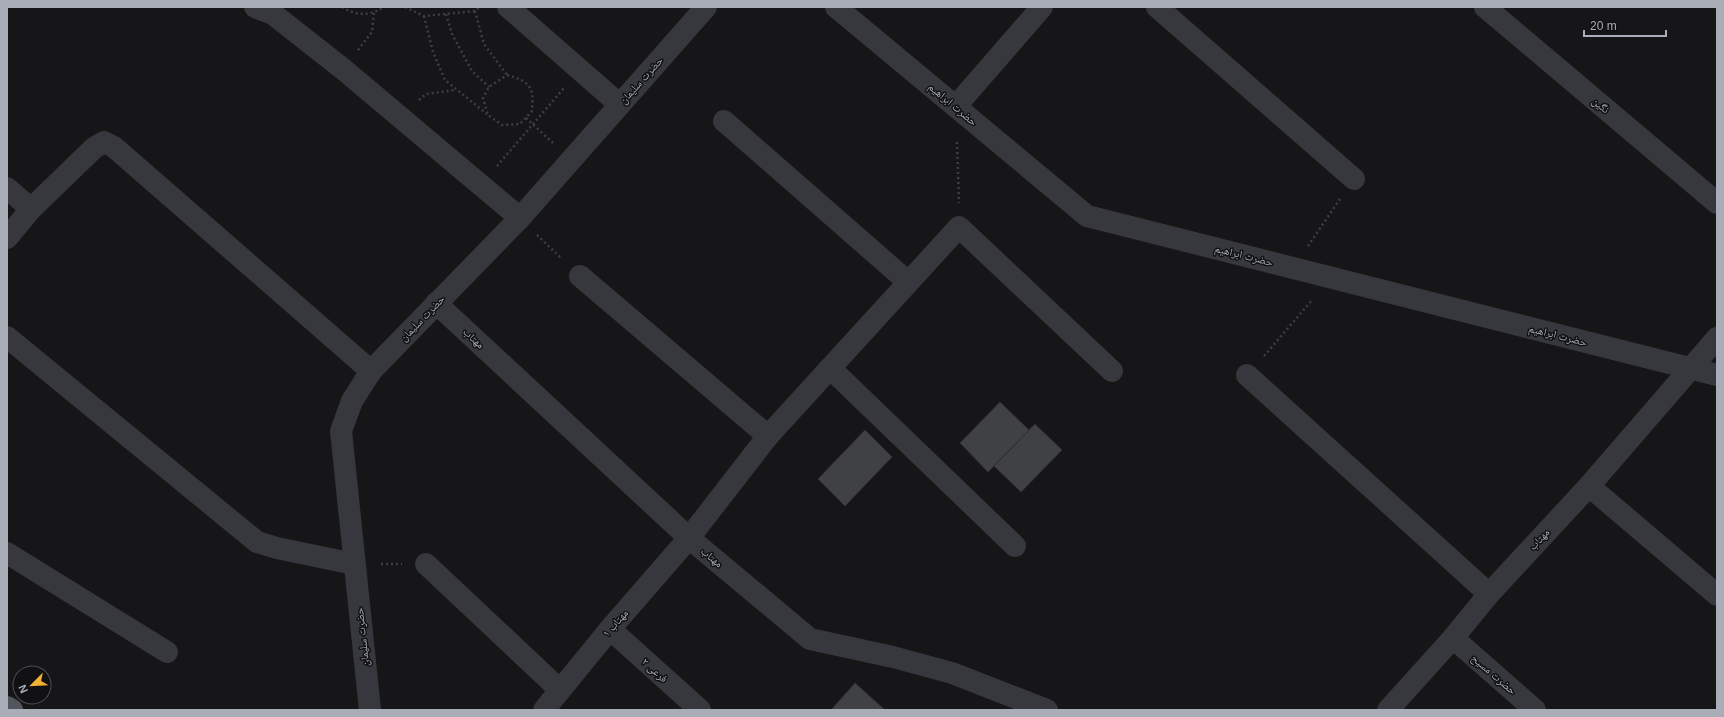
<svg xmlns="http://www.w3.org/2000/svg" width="1724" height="717" viewBox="0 0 1724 717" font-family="Helvetica,'Noto Naskh Arabic',sans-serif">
	<rect width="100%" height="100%" fill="#161618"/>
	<g fill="#404145" stroke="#303034">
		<path d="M1000,402l29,28 -41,42 -28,-29z"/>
		<path d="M1035,424l27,26 -41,42 -27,-26z"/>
		<path d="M865,430l27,27 -47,49 -27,-27z"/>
		<path d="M855,683l30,27h-54z"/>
	</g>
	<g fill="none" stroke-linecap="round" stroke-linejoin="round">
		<g stroke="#3d3f44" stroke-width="2.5" stroke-dasharray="2 3" stroke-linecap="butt">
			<path d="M342,7c14,9 28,9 42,0"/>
			<path d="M405,7l19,9 51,-5 5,-4"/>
			<path d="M475,11l9,33 23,31"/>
			<path d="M446,14l6,20 20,37 17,16"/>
			<path d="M424,16l9,36 12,28 42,34"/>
			<path d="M358,50l14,-18 2,-19"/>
			<path d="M507,75c24,7 27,12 25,36l-12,13 -18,1 -14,-10 -5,-17 6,-11z"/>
			<path d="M419,100l7,-6 30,-4"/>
			<path d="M526,118l27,25"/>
			<path d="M957,142l2,61"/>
			<path d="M497,166l67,-78"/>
			<path d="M537,235l25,24"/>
			<path d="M1308,246l32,-47"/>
			<path d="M1264,356l49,-57"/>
			<path d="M381,564h21"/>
		</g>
		<g stroke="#37383d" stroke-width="22">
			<path d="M255,7l18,7 70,55 177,149"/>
			<path d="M508,7l111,97"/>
			<path d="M836,7l251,209 630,159"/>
			<path d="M1157,7l197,172"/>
			<path d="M1485,7l232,196"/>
			<path d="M956,106l86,-99"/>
			<path d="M724,121l184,161"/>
			<path d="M7,188l24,21 63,-61 10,-6 10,5 257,224"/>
			<path d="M7,238l24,-29"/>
			<path d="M580,276l188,160"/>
			<path d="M436,303l253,235 121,101 83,18 59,16 95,37"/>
			<path d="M7,337l250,205 20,6 77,16"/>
			<path d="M830,368l185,178"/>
			<path d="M1247,375l242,219"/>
			<path d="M1589,486l128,109"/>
			<path d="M7,553l160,99"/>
			<path d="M426,564l134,126"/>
			<path d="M610,629l90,81"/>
			<path d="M1453,638l82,72"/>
			<path d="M370,710l-29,-279 11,-30 19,-30 149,-153 186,-211"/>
			<path d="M544,710l66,-81 79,-91 79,-102 191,-209 153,144"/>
			<path d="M1388,710l65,-72 36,-44 100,-108 128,-148"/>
		</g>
		<path stroke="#53555c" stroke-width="22" d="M7,707l5,3"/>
	</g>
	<g text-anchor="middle" stroke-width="3" stroke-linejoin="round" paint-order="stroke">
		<g font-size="11" fill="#a8adb8" stroke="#111113">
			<text transform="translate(641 80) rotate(-48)" y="4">حضرت سلیمان</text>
			<text transform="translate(953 104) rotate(40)" y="4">حضرت ابراهیم</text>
			<text transform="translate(1601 105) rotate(40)" y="4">نگین</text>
			<text transform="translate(1244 255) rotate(14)" y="4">حضرت ابراهیم</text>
			<text transform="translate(422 318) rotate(-46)" y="4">حضرت سلیمان</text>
			<text transform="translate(1558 335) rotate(14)" y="4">حضرت ابراهیم</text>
			<text transform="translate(474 338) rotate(43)" y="4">مهتاب</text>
			<text transform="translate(1539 539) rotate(-47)" y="4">مهتاب</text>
			<text transform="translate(712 557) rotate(40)" y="4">مهتاب</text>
			<text transform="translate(615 623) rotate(-49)" y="4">مهتاب ۱</text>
			<text transform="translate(362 637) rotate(-96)" y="4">حضرت سلیمان</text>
			<text transform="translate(655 670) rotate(42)" y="4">فرعی ۲</text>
			<text transform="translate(1494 674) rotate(41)" y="4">حضرت مسیح</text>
		</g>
	</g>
	<rect width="1724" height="717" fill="none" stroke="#a8adb8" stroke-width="16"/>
	<g transform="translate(32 685) rotate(246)"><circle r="19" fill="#111113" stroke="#4d4f55"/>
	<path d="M0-3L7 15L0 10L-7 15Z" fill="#f2b134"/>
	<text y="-6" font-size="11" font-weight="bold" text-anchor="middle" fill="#a8adb8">N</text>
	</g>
	<path d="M1584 30v6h82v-6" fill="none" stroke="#a8adb8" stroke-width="2"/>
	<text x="1590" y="30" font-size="12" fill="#a8adb8" stroke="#111113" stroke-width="3" paint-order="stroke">20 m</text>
</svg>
